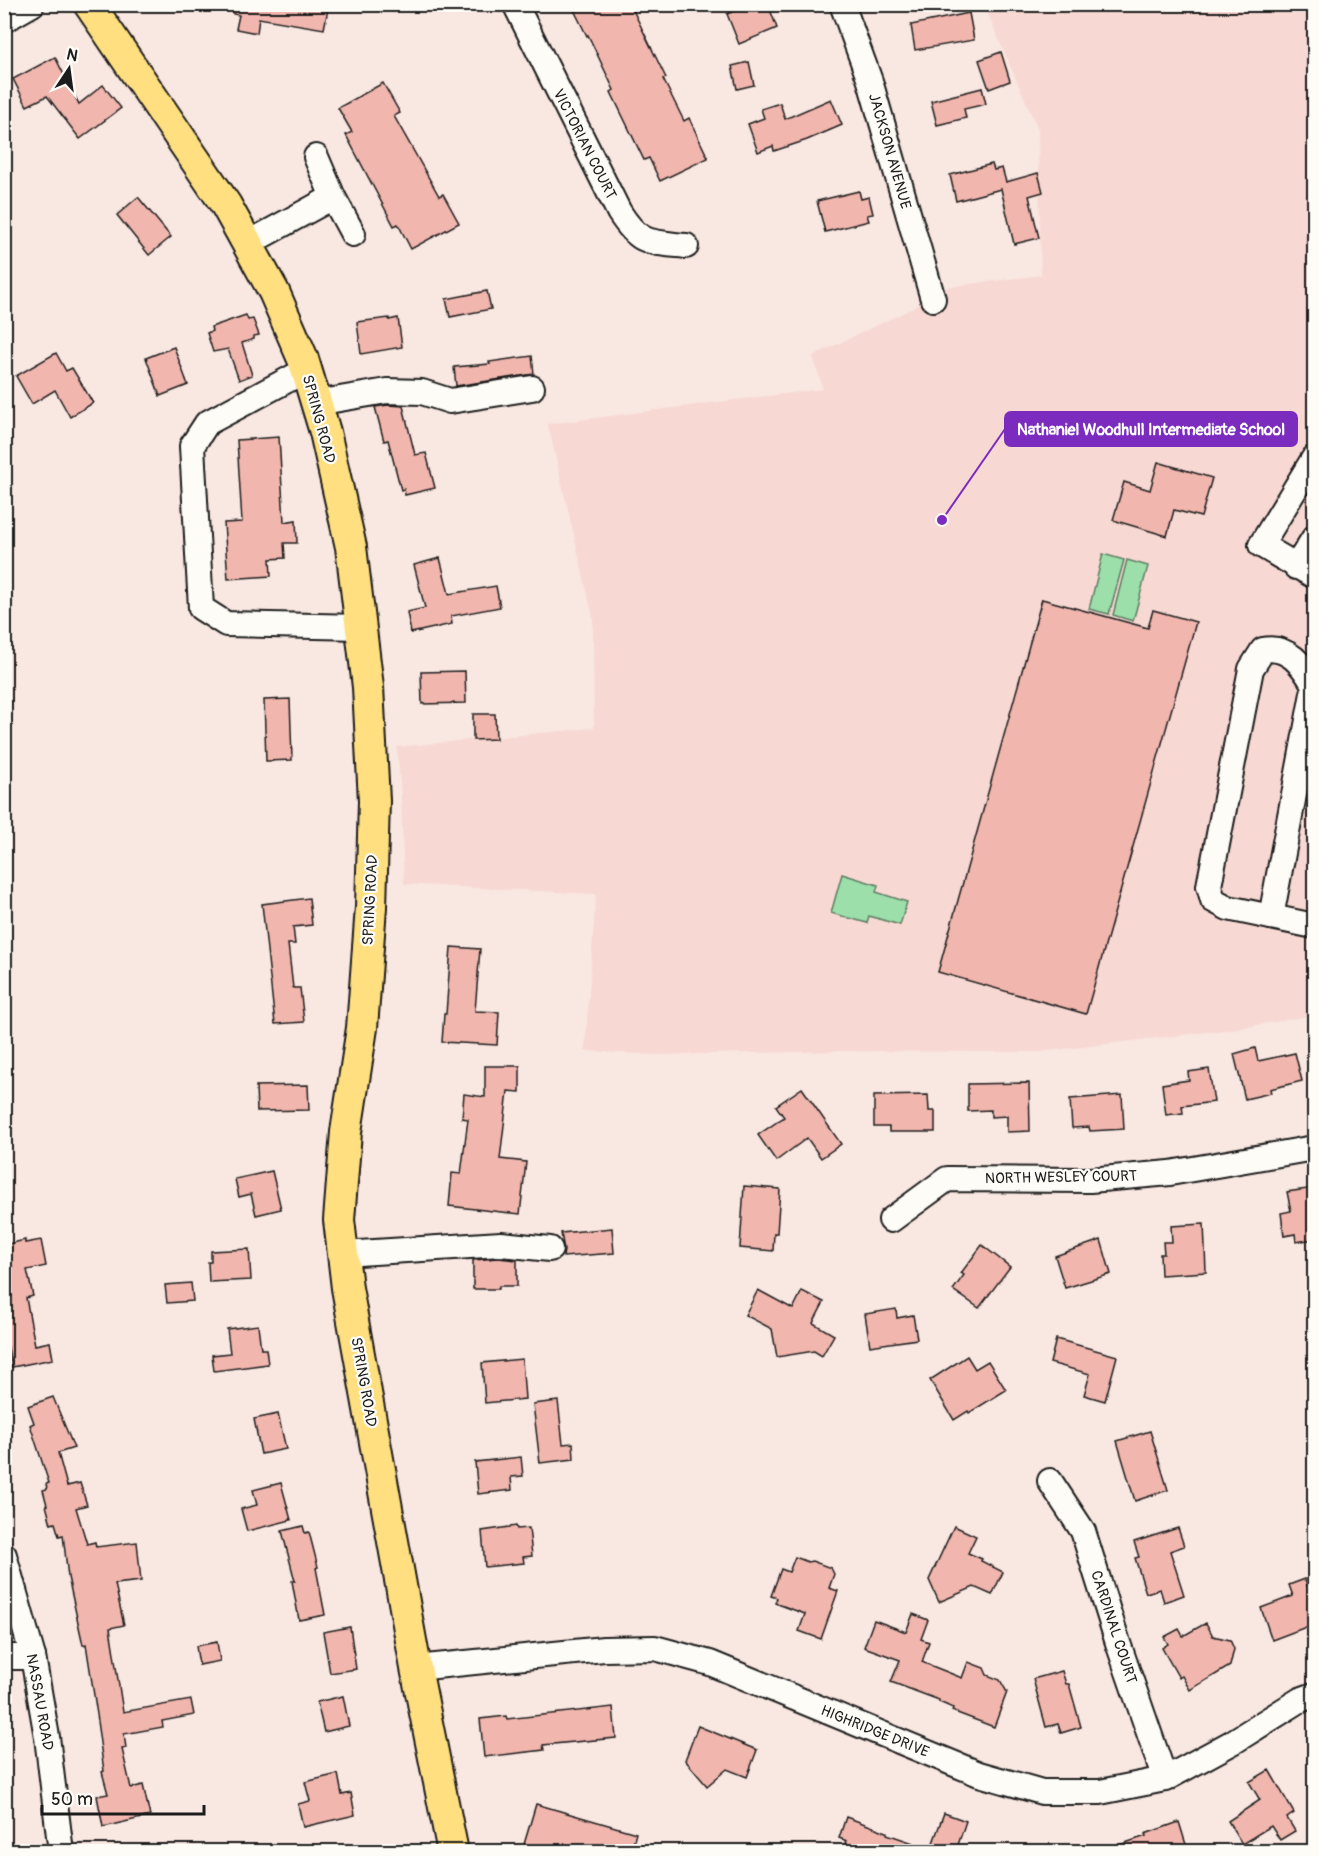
<svg xmlns="http://www.w3.org/2000/svg" width="1319" height="1856" viewBox="0 0 1319 1856" font-family="Pangolin,sans-serif">
	<rect width="100%" height="100%" fill="#f9e7e1"/>
	<filter id="ink" filterUnits="userSpaceOnUse"><feTurbulence type="fractalNoise" baseFrequency=".0167" numOctaves="2"/><feDisplacementMap in="SourceGraphic" scale="12" xChannelSelector="R" yChannelSelector="G"/><feConvolveMatrix kernelMatrix="1 2 1 2 8 2 1 2 1" color-interpolation-filters="sRGB"/></filter>
	<g filter="url(#ink)">
		<path fill="#f7d8d2" d="M984,5h330v1010l-74,13 -201,24 -201,-1 -181,4 -72,-4 11,-157 -192,-10 -3,-91 -4,-46 197,-19 -1,-111 -45,-193 275,-35 -10,-33 102,-49 33,-20 93,-12 -3,-146z"/>
		<g fill="#9cdfaa" stroke="#5c7e63" stroke-width="1.5">
			<path d="M1103,554l21,6 -15,54 -20,-5z"/>
			<path d="M1127,560l21,6 -15,55 -20,-6z"/>
			<path d="M842,874l36,11 -2,7 31,10 -7,23 -31,-9 -2,7 -36,-10z"/>
		</g>
		<g fill="#f1b6ae" stroke="#1c1c1c" stroke-width="1.5">
			<path d="M234,4h95l-5,25 -65,-11 -2,15 -21,-4 3,-14 -6,-1z"/>
			<path d="M571,4h59l36,74 -3,1 21,42 5,-3 19,40 -48,23 -11,-23 -5,2 -33,-68 3,-2 -26,-55 -1,1z"/>
			<path d="M750,4h18l9,24 -38,16 -12,-30z"/>
			<path d="M969,13l5,27 -59,10 -4,-25z"/>
			<path d="M1001,52l9,29 -21,8 -10,-29z"/>
			<path d="M55,57l24,47 24,-19 18,23 -41,31 -33,-43 -20,10 -14,-27z"/>
			<path d="M749,62l5,23 -17,4 -5,-23z"/>
			<path d="M383,83l17,30 -6,3 45,80 4,-2 16,29 -48,26 -13,-25 -4,2 -48,-91 6,-3 -14,-24z"/>
			<path d="M982,88l4,16 -22,5 2,9 -29,7 -6,-24z"/>
			<path d="M831,99l11,26 -35,15 -33,11 -1,-5 -15,6 -10,-28 16,-6 -3,-9 19,-6 5,16z"/>
			<path d="M992,164l2,6 8,-2 4,14 32,-9 5,19 -14,4 10,42 -25,6 -13,-55 -45,12 -6,-26z"/>
			<path d="M859,191l2,8 8,-2 4,17 -6,1 2,6 -44,11 -8,-31z"/>
			<path d="M138,197l33,40 -22,18 -32,-40z"/>
			<path d="M487,291l4,18 -41,8 -4,-18z"/>
			<path d="M246,315l2,5 5,-1 6,16 -5,1v3l-12,4 10,32 -13,5 -11,-31 -15,3 -6,-19 5,-2 -1,-4z"/>
			<path d="M389,318v2l9,-2 4,29 -41,7 -4,-32z"/>
			<path d="M174,347l14,38 -28,11 -14,-38z"/>
			<path d="M56,353l10,18 6,-3 21,35 -23,14 -15,-27 -23,14 -16,-28z"/>
			<path d="M532,356l2,18 -78,12 -2,-19 36,-3 -1,-2z"/>
			<path d="M388,405l15,1 12,49 11,-2 9,35 -30,7 -1,-6 -3,1 -13,-50 -4,1 -9,-34z"/>
			<path d="M279,437l5,85 12,-2 1,23h-13l1,15 -15,1 1,17 -43,3 -4,-56 18,-1 -5,-82z"/>
			<path d="M1158,462l54,16 -11,39 -27,-7 -7,26 -54,-16 11,-38 26,8z"/>
			<path d="M440,558l9,36 47,-8 4,21 -49,9 1,8 -41,9 -4,-21 18,-4 -11,-43z"/>
			<path d="M1042,599l106,29 5,-18 43,12 -110,392 -148,-42z"/>
			<path d="M465,671l1,32 -44,1 -1,-32z"/>
			<path d="M290,699l2,61 -26,1 -2,-61z"/>
			<path d="M473,714h22l1,25 -23,1z"/>
			<path d="M309,898l3,27 -19,2 2,17h-7l5,44h7l4,34 -29,2 -13,-120z"/>
			<path d="M451,947l29,2 -5,62 24,1 -2,33 -55,-3 2,-28h2z"/>
			<path d="M1255,1048l3,13 37,-8 7,28 -32,8 1,4 -26,6 -11,-45z"/>
			<path d="M485,1066h35v26l-12,-1 -8,68 26,3 -6,52 -71,-8 3,-33 9,1 7,-55 -6,-1 2,-24 21,3z"/>
			<path d="M1209,1069l5,33 -32,4 1,7 -17,2 -4,-31 27,-4 -1,-8z"/>
			<path d="M1029,1083l1,48 -23,1v-16l-16,1v-7l-23,1v-27z"/>
			<path d="M308,1085l1,25 -52,1 -1,-25z"/>
			<path d="M802,1088l39,56 -20,14 -14,-20 -31,23 -18,-26 26,-18 -8,-11z"/>
			<path d="M928,1095l1,16h6v21h-46v-5h-15v-31z"/>
			<path d="M1122,1095l2,34 -34,2 -1,-4 -17,1 -2,-29z"/>
			<path d="M272,1171l9,38 -25,6 -5,-21 -12,3 -4,-18z"/>
			<path d="M744,1186l36,3 -3,44h-3l-1,18 -33,-3z"/>
			<path d="M1314,1188v51l-18,3 -1,-8 -11,2 -3,-23 10,-2 -4,-19z"/>
			<path d="M1204,1224l2,48 -45,3 -1,-21h4l-1,-12h9l-1,-16z"/>
			<path d="M612,1228l2,25 -51,4 1,-7 -3,-17z"/>
			<path d="M25,1240v3l16,-3 5,26 -19,4 6,26 -7,2 9,47 15,-3 3,17 -41,8 -8,-38v-84z"/>
			<path d="M1101,1240l10,34 -46,14 -10,-32z"/>
			<path d="M982,1245l28,22 -31,41 -26,-18 11,-15 -3,-2z"/>
			<path d="M249,1249l2,31 -42,2 -1,-20h3v-11z"/>
			<path d="M498,1258l19,2v26h-18v3h-26v-29z"/>
			<path d="M191,1283l2,18 -26,2 -2,-18z"/>
			<path d="M758,1290l35,19 9,-18 22,11 -11,21 21,12 -12,21 -8,-5 -37,6 -5,-28 -27,-14z"/>
			<path d="M896,1309l1,9 16,-3 4,24 -47,7 -5,-32z"/>
			<path d="M258,1325l3,24h5l2,15 -54,7 -2,-16 18,-2 -3,-24z"/>
			<path d="M1056,1339l61,17 -12,45 -21,-6 6,-21 -40,-11z"/>
			<path d="M967,1356l8,13 13,-8 18,29 -37,23 -1,-2 -14,9 -24,-40z"/>
			<path d="M522,1359l3,40 -40,4 -3,-40z"/>
			<path d="M53,1397l21,51 -16,5 9,33 13,-3 7,22 -11,3 11,36 8,-2 1,5 41,-5 4,39 -26,3 9,41 -14,3 13,84 68,-12 3,15 -32,6 1,6 -39,7 2,14 -4,1 9,39 12,-3 7,31 -47,11 -6,-31 11,-2 -6,-22 2,-1 -7,-50h1l-12,-77 -3,1 -15,-68 -5,-42 -4,1 -4,-13 -4,1 -5,-19h1l-4,-15 4,-1 -1,-5 3,-1 -19,-58 4,-2 -6,-17z"/>
			<path d="M558,1401l5,43 10,-1 1,16 -34,4 -7,-59z"/>
			<path d="M278,1414l8,35 -25,5 -7,-35z"/>
			<path d="M1150,1431l18,59 -33,11 -18,-60z"/>
			<path d="M521,1457l2,19 -12,1 1,13 -34,4 -3,-32z"/>
			<path d="M281,1483l10,37 -44,11 -6,-22 16,-4 -4,-15z"/>
			<path d="M303,1526l2,7 4,-1 9,35 -2,1 9,47 -26,5 -7,-39h3l-13,-50z"/>
			<path d="M516,1526l1,3 12,-1 3,28 -9,1 1,6 -39,4 -3,-36z"/>
			<path d="M954,1526l22,10 -8,17 14,6 -1,2 22,11 -11,23 -18,-8 -35,15 -10,-22z"/>
			<path d="M1178,1528l6,18 -14,5 14,44 -20,7 -4,-13 -14,4 -11,-35 4,-1 -5,-15z"/>
			<path d="M795,1557l13,5 4,-1 19,7 3,6 -5,14 9,3 -17,48 -22,-8 6,-17 -30,-11 2,-5 -6,-2 10,-27 8,3z"/>
			<path d="M1305,1579l9,26v19l-42,16 -11,-32 32,-12 -4,-11z"/>
			<path d="M913,1614l15,6 -7,19 8,3 -7,20 40,16 6,-16 16,6 3,7 13,5 7,12 -13,35 -42,-16 1,-3 -14,-6v-2l-48,-18 9,-22 -36,-13 10,-27 32,12z"/>
			<path d="M1206,1623l7,13 17,4 4,9 -4,17 -40,24 -8,-14 -3,2 -17,-30 6,-4 -4,-7 15,-8 4,7z"/>
			<path d="M350,1627l6,42 -26,4 -7,-41z"/>
			<path d="M217,1642l3,19 -21,4 -3,-19z"/>
			<path d="M1062,1671l4,13h3l12,43 -20,6 -3,-9 -12,3 -13,-48z"/>
			<path d="M343,1696l6,30 -25,6 -7,-30z"/>
			<path d="M613,1707l3,31 -73,7 1,5 -60,7 -4,-38 26,-3 1,3z"/>
			<path d="M698,1726l59,24 -10,27 -20,-8 -20,17 -22,-26z"/>
			<path d="M1269,1770l25,43 -7,5 8,13 -15,9 -9,-14 -29,18 -14,-23 32,-21 -11,-18z"/>
			<path d="M338,1774l4,21 9,-2 4,22 -52,12 -5,-23 12,-3 -5,-19z"/>
			<path d="M536,1804l100,29 -5,18h-109z"/>
			<path d="M944,1813l22,8 -10,30h-26z"/>
			<path d="M846,1817l41,15v2l41,14v3h-85l4,-10 -8,-3z"/>
			<path d="M1179,1822l9,29h-77l-1,-3 36,-12 -1,-2z"/>
		</g>
		<g fill="none" stroke-linecap="round" stroke-linejoin="round">
			<g stroke="#1c1c1c" stroke-width="28">
				<g id="minor">
					<path d="M515,4l104,208c21,33 30,30 67,34"/>
					<path d="M842,4l28,77 63,218"/>
					<path d="M4,20l28,-16"/>
					<path d="M333,197l20,37"/>
					<path d="M247,244l86,-47 -17,-40"/>
					<path d="M306,370l-99,53 -15,23 9,162 25,16 135,3"/>
					<path d="M316,403l71,-12 35,1 28,9 82,-13"/>
					<path d="M1314,458l-53,87 53,31"/>
					<path d="M1296,567l18,-29"/>
					<path d="M1314,685c-11,-20 -26,-40 -51,-35l-12,19 -42,217 4,14 15,8 86,18"/>
					<path d="M1271,917l43,-229"/>
					<path d="M891,1220l56,-41 143,1 80,-7 144,-25"/>
					<path d="M343,1254l158,-10 49,5"/>
					<path d="M1050,1481l33,50 35,112 47,136"/>
					<path d="M4,1555l29,102 14,80 14,115"/>
					<path d="M4,1657h29"/>
					<path d="M416,1668l188,-19 51,-1 55,15 269,111 63,18h58l65,-13 68,-37 67,-42 14,-5"/>
				</g>
			</g>
			<g stroke="#1c1c1c" stroke-width="34">
				<path id="major" d="M89,4l137,201 48,87 29,67 22,73 26,115 17,140 6,114 -3,106 -9,121 -16,104 -7,88 8,68 69,380 37,184"/>
			</g>
			<use href="#minor" stroke="#fdfcf7" stroke-width="24"/>
			<use href="#major" stroke="#ffdf80" stroke-width="30"/>
		</g>
	</g>
	<g text-anchor="middle" stroke-width="4.5" stroke-linejoin="round" paint-order="stroke">
		<g font-size="15" fill="#1c1c1c" stroke="#fdfcf7">
			<text transform="translate(585 144) rotate(63)" y="5">VICTORIAN COURT</text>
			<text transform="translate(890 151) rotate(74)" y="5">JACKSON AVENUE</text>
			<text transform="translate(319 419) rotate(75)" y="5">SPRING ROAD</text>
			<text transform="translate(370 900) rotate(-87)" y="5">SPRING ROAD</text>
			<text transform="translate(1061 1177) rotate(-1)" y="5">NORTH WESLEY COURT</text>
			<text transform="translate(364 1382) rotate(80)" y="5">SPRING ROAD</text>
			<text transform="translate(1114 1627) rotate(72)" y="5">CARDINAL COURT</text>
			<text transform="translate(40 1702) rotate(80)" y="5">NASSAU ROAD</text>
			<text transform="translate(875 1731) rotate(22)" y="5">HIGHRIDGE DRIVE</text>
		</g>
	</g>
	<path fill="none" stroke="#7b2cbf" stroke-width="2" d="M942 520L1005 429"/>
	<circle fill="#7b2cbf" stroke="#fdfcf7" stroke-width="2" cx="942" cy="520" r="6"/>
	<rect fill="#7b2cbf" stroke="#7b2cbf" stroke-width="2" x="1005" y="412" width="292" height="34" rx="6"/>
	<g font-size="16" text-anchor="middle" font-weight="bold" fill="#fff">
		<text x="1151" y="435">Nathaniel Woodhull Intermediate School</text>
	</g>
	<rect width="1319" height="1856" fill="none" stroke="#fdfcf7" stroke-width="24"/>
	<rect x="12" y="12" width="1295" height="1832" fill="none" stroke="#1c1c1c" stroke-width="2" filter="url(#ink)"/>
	<g transform="translate(69 69) rotate(13)" stroke="#fdfcf7" stroke-width="4.5" paint-order="stroke">
	<path d="M0-4.5L10 22L0 15L-10 22Z" fill="#1c1c1c"/>
	<text y="-9" font-size="16" font-weight="bold" text-anchor="middle" fill="#1c1c1c">N</text>
	</g>
	<path d="M42 1805v9h162v-9" fill="none" stroke="#1c1c1c" stroke-width="3"/>
	<text x="51" y="1805" font-size="18" fill="#1c1c1c" stroke="#fdfcf7" stroke-width="4.5" paint-order="stroke">50 m</text>
</svg>
